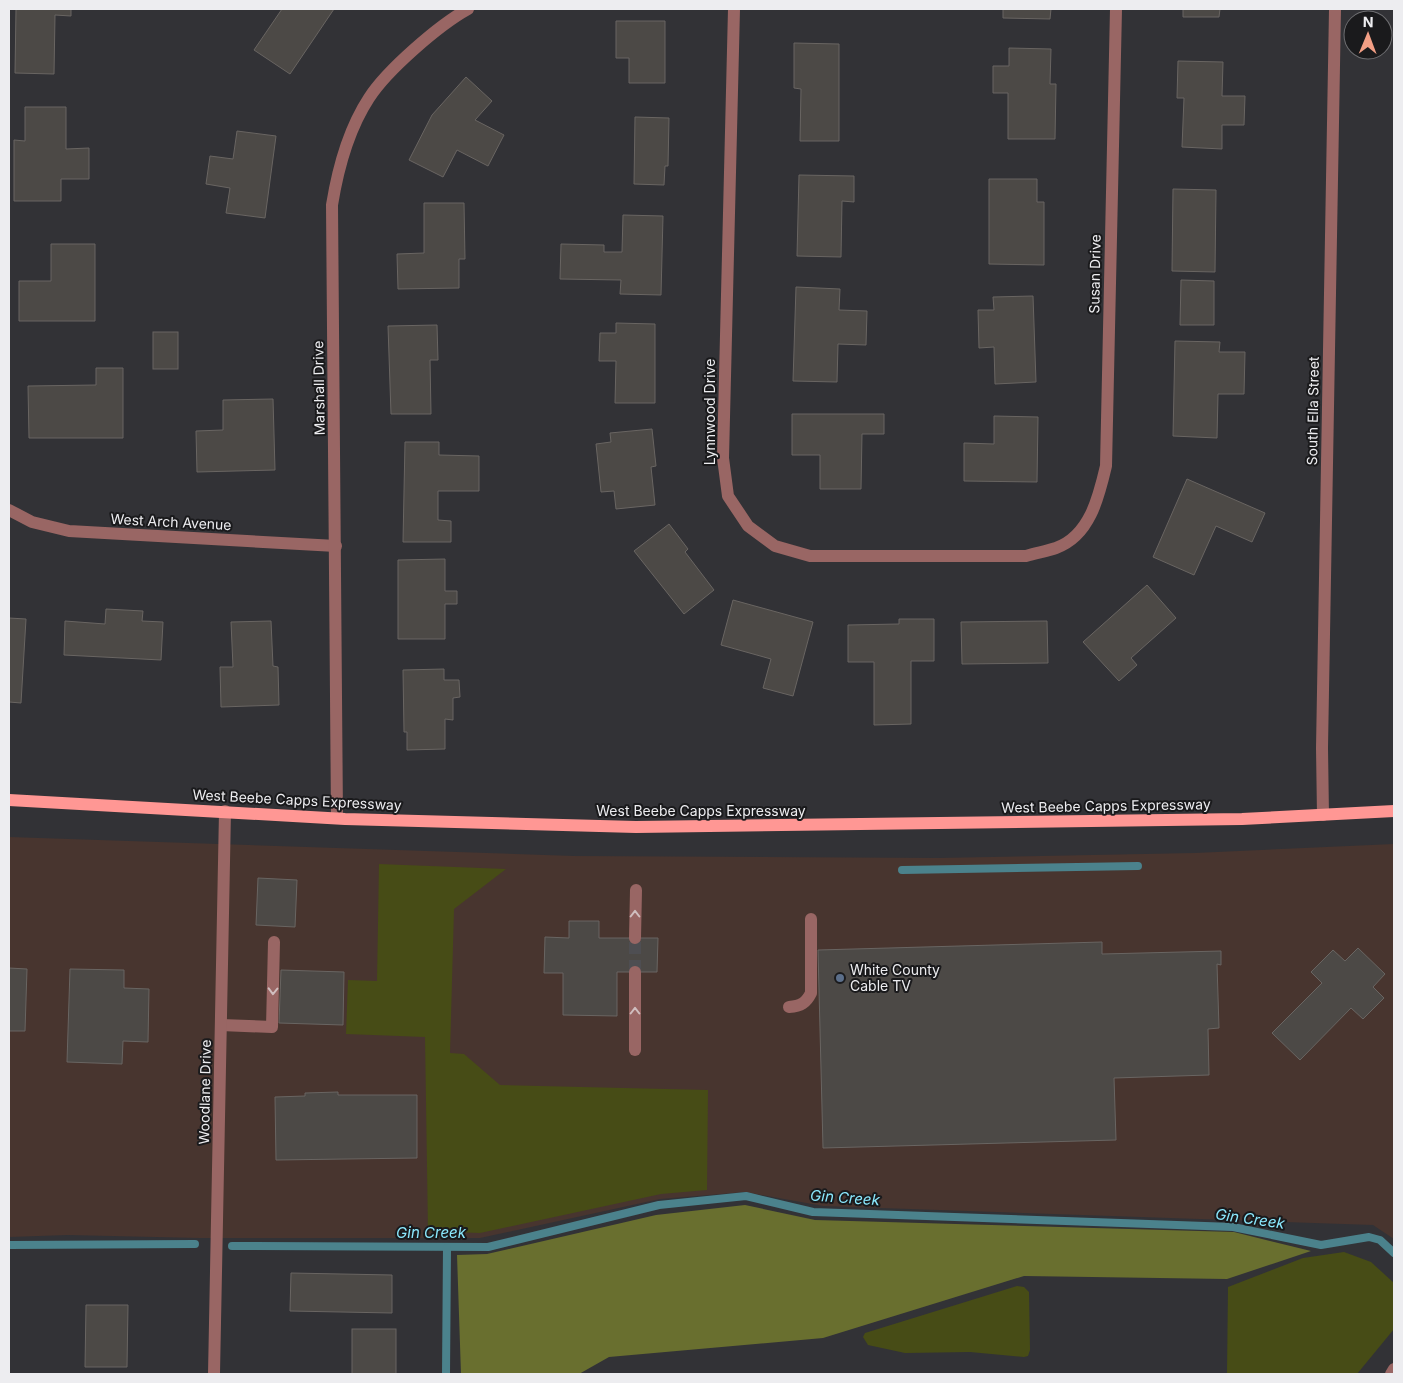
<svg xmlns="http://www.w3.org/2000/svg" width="1403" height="1383" viewBox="0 0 1403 1383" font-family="Inter,sans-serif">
	<rect width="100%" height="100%" fill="#323236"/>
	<path fill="#48352f" d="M9,837l565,19 364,2 257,-5 199,-9v395l-21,-14 -550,-19 -78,-14 -85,7 -180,39h-281l-131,-3 -59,2z"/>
	<g fill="#474c16">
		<path d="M379,864l127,5 -52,40 -4,144 14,1 36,31 208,5 -1,100 -46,4 -181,39 -52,-2 -3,-194 -79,-3 2,-54 29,1z"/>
		<path d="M1344,1252l27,10 23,21v46l-37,45h-130l1,-87 75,-29z"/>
		<path d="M1017,1286l7,1 5,5 1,58 -2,6 -4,1 -54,-5 -65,1 -37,-8 -5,-8 2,-4z"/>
	</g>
	<path fill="#696f2f" d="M745,1205l70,15 419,12 77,19 -84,28 -203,-3 -201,62 -214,19 -30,17h-118l-4,-119 30,-1 169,-39z"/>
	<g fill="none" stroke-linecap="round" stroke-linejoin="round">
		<g stroke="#4b828c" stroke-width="8">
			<path d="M902,870l236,-4"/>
			<path d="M9,1245l186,-1"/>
			<path d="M232,1246l256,1 171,-42 87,-9 67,16 420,15 88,18 48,-8 11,3 14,13"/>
			<path d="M446,1374l1,-126"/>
		</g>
	</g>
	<g fill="#4c4946" stroke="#696562">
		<path d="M16,9h55v7l-16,-1 -1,59 -39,-1z"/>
		<path d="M282,9h52l-44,65 -36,-24z"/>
		<path d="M1003,9h48l-1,10 -47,-1z"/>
		<path d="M1183,9h37l-1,8h-36z"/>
		<path d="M616,21h49v62h-36v-25h-13z"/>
		<path d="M794,43l45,1v97h-39l1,-52 -7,-1z"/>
		<path d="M1009,48l42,1 -1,35h6l-1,55h-47v-46h-15v-27h16z"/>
		<path d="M1178,61l45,1 -1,34h23l-1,29h-22v24l-40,-2 2,-49h-7z"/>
		<path d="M466,77l26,24 -17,19 29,15 -16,31 -31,-16 -14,27 -34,-17 23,-45z"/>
		<path d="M25,107h41v42l23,-1v31h-28v22h-47v-61l11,1z"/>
		<path d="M635,117l34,1 -1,48h-3l-1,19 -30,-1z"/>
		<path d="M237,131l39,5 -11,82 -39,-5 4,-25 -24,-4 4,-28 23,3z"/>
		<path d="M799,175l55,1v26l-12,-1 -1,56 -44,-1z"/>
		<path d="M989,179h48v23h7v63l-55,-1z"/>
		<path d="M1173,189l43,1 -1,82 -43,-1z"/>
		<path d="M424,203h40l1,56h-6v29l-61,1 -1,-35 27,-1z"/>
		<path d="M623,215l40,1 -2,79 -41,-1 1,-14 -61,-1 1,-35 43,1v7h18z"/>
		<path d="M51,244h44v77h-76v-40h32z"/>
		<path d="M1181,280l33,1v44h-34z"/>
		<path d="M796,287l44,2 -1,21 28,1 -1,34 -28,-1 -1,38 -44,-1z"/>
		<path d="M1033,296l3,86 -41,2 -1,-37 -15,1 -1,-38h16l-1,-13z"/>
		<path d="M616,323l39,1v79h-40l1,-42h-17l1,-28h16z"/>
		<path d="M437,325l1,35h-8l1,54h-40l-3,-88z"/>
		<rect x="153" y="332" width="25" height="37"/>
		<path d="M1175,341l45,1 -1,10h26l-1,42h-26l-1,44 -44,-2z"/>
		<path d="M96,368h27v70h-94l-1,-52 68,-1z"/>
		<path d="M273,399l2,71 -78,2 -1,-41 27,-1v-30z"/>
		<path d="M792,414h92v20h-22l-1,55h-41v-34h-28z"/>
		<path d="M994,416l44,1 -1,65 -73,-1v-38l30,1z"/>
		<path d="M652,429l4,37 -5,1 4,38 -39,4 -2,-18 -13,1 -5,-48 15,-2 -1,-9z"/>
		<path d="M405,442h34v13l40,1v35h-41v29l13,1v21h-48z"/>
		<path d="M1187,479l78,34 -13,29 -36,-16 -22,49 -41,-18z"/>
		<path d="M669,524l19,25 -3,3 29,38 -30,24 -50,-63z"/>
		<path d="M445,559v32h12v13h-12v35h-47v-79z"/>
		<path d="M1147,585l29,33 -45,40 6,7 -18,16 -36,-39z"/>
		<path d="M733,600l80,22 -20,74 -30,-8 8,-29 -50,-14z"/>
		<path d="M106,609l37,2 -1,10 21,1 -2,38 -97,-5 1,-34 40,3z"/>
		<path d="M9,618l17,1 -5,84 -12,-1z"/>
		<path d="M899,619h35v42h-23v63l-37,1v-63h-26v-37l51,-1z"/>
		<path d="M271,621l2,45 5,1 1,38 -58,2 -1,-40h13l-2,-45z"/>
		<path d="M1047,621l1,42 -86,1 -1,-42z"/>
		<path d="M444,669v11h15l1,17 -7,1v22l-8,-1v30l-38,1v-18h-3l-1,-62z"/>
		<path d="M258,878l39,2 -2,47 -39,-2z"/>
		<path d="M569,921h30v17h59l-1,34h-40v44l-54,-1v-42h-19l1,-36 24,1z"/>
		<path d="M1102,942v12l119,-3v14l-4,-1 2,64 -11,1 1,46 -95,3 2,62 -293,8 -5,-198z"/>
		<path d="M1358,948l27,26 -12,13 11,11 -21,21 -12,-11 -51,52 -28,-27 50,-50 -11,-11 22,-22 12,11z"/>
		<path d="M9,968l18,1 -2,62h-16z"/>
		<path d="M70,969l54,1v18l25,1 -1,53 -25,-1 -1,23 -55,-2z"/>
		<path d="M281,970l63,2 -1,53 -64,-2z"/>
		<path d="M338,1092v3h79v63l-141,2 -1,-63 30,-1v-3z"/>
		<path d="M291,1273l101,2v38l-102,-2z"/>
		<path d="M86,1305h42l-1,62h-42z"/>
		<rect x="352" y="1329" width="44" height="45"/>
	</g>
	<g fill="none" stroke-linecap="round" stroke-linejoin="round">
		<path stroke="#4e4e52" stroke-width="12" stroke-dasharray="12 6" stroke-linecap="butt" d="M635,972v-34"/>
		<g stroke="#996664" stroke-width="12">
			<path d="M734,9l-11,449 5,38 20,30 27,20 35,10h216c10,-3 21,-5 30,-8 34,-12 43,-52 50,-82l10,-457"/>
			<path d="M9,510l23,12 37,9 267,15"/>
			<path d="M1323,815l-1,-67 13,-739"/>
			<path d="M337,818l-5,-613c6,-37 16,-75 37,-107 18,-28 70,-73 99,-89"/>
			<path d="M635,938l1,-48"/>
			<path d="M789,1007c12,-1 17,-4 22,-14v-74"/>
			<path d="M221,1025l51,2 2,-85"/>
			<path d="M635,1050v-78"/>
			<path d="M214,1374l11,-563"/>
			<path d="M1391,1374l3,-5"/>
		</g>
		<path stroke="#ff9794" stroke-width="12" d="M9,800l336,19 291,8 606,-8 152,-8"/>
	</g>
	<defs><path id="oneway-chevron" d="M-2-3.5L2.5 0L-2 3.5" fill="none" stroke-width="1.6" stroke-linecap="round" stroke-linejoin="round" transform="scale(1.25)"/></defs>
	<g stroke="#d0bebf">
		<use href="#oneway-chevron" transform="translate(635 914) rotate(-90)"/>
		<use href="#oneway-chevron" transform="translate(273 991) rotate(91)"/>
		<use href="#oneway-chevron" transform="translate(635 1011) rotate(-90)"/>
	</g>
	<circle fill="#5c6f8a" stroke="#1a1a1c" stroke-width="2" cx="840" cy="978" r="5"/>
	<g text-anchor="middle" stroke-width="4" stroke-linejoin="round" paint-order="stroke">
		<g font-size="14" fill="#ededf0" stroke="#1a1a1c">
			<text transform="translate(1095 274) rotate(-89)" y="5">Susan Drive</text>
			<text transform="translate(319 388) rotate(-91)" y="5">Marshall Drive</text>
			<text transform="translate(1313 411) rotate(-89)" y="5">South Ella Street</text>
			<text transform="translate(710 412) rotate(-90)" y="5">Lynnwood Drive</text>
			<text transform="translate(171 522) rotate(3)" y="5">West Arch Avenue</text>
			<text transform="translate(297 800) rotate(3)" y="5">West Beebe Capps Expressway</text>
			<text transform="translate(1106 806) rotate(-1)" y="5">West Beebe Capps Expressway</text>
			<text x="701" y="816">West Beebe Capps Expressway</text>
			<text transform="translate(205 1092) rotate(-89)" y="5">Woodlane Drive</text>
		</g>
		<g font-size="14" fill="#ededf0" stroke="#1a1a1c" text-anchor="start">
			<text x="850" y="975">White County<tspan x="850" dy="16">Cable TV</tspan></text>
		</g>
		<g font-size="15" font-style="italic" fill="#8be9fe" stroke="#1a1a1c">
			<text transform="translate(845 1198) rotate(4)" y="5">Gin Creek</text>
			<text transform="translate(1250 1219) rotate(8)" y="5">Gin Creek</text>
			<text x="431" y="1238">Gin Creek</text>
		</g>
	</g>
	<rect width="1403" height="1383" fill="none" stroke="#ededf0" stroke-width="20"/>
	<g transform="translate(1368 35) rotate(1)"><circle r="24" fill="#1a1a1c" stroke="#6e6e71"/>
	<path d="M0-4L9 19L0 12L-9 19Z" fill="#f39f85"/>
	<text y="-8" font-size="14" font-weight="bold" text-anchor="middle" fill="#ededf0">N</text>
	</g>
</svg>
